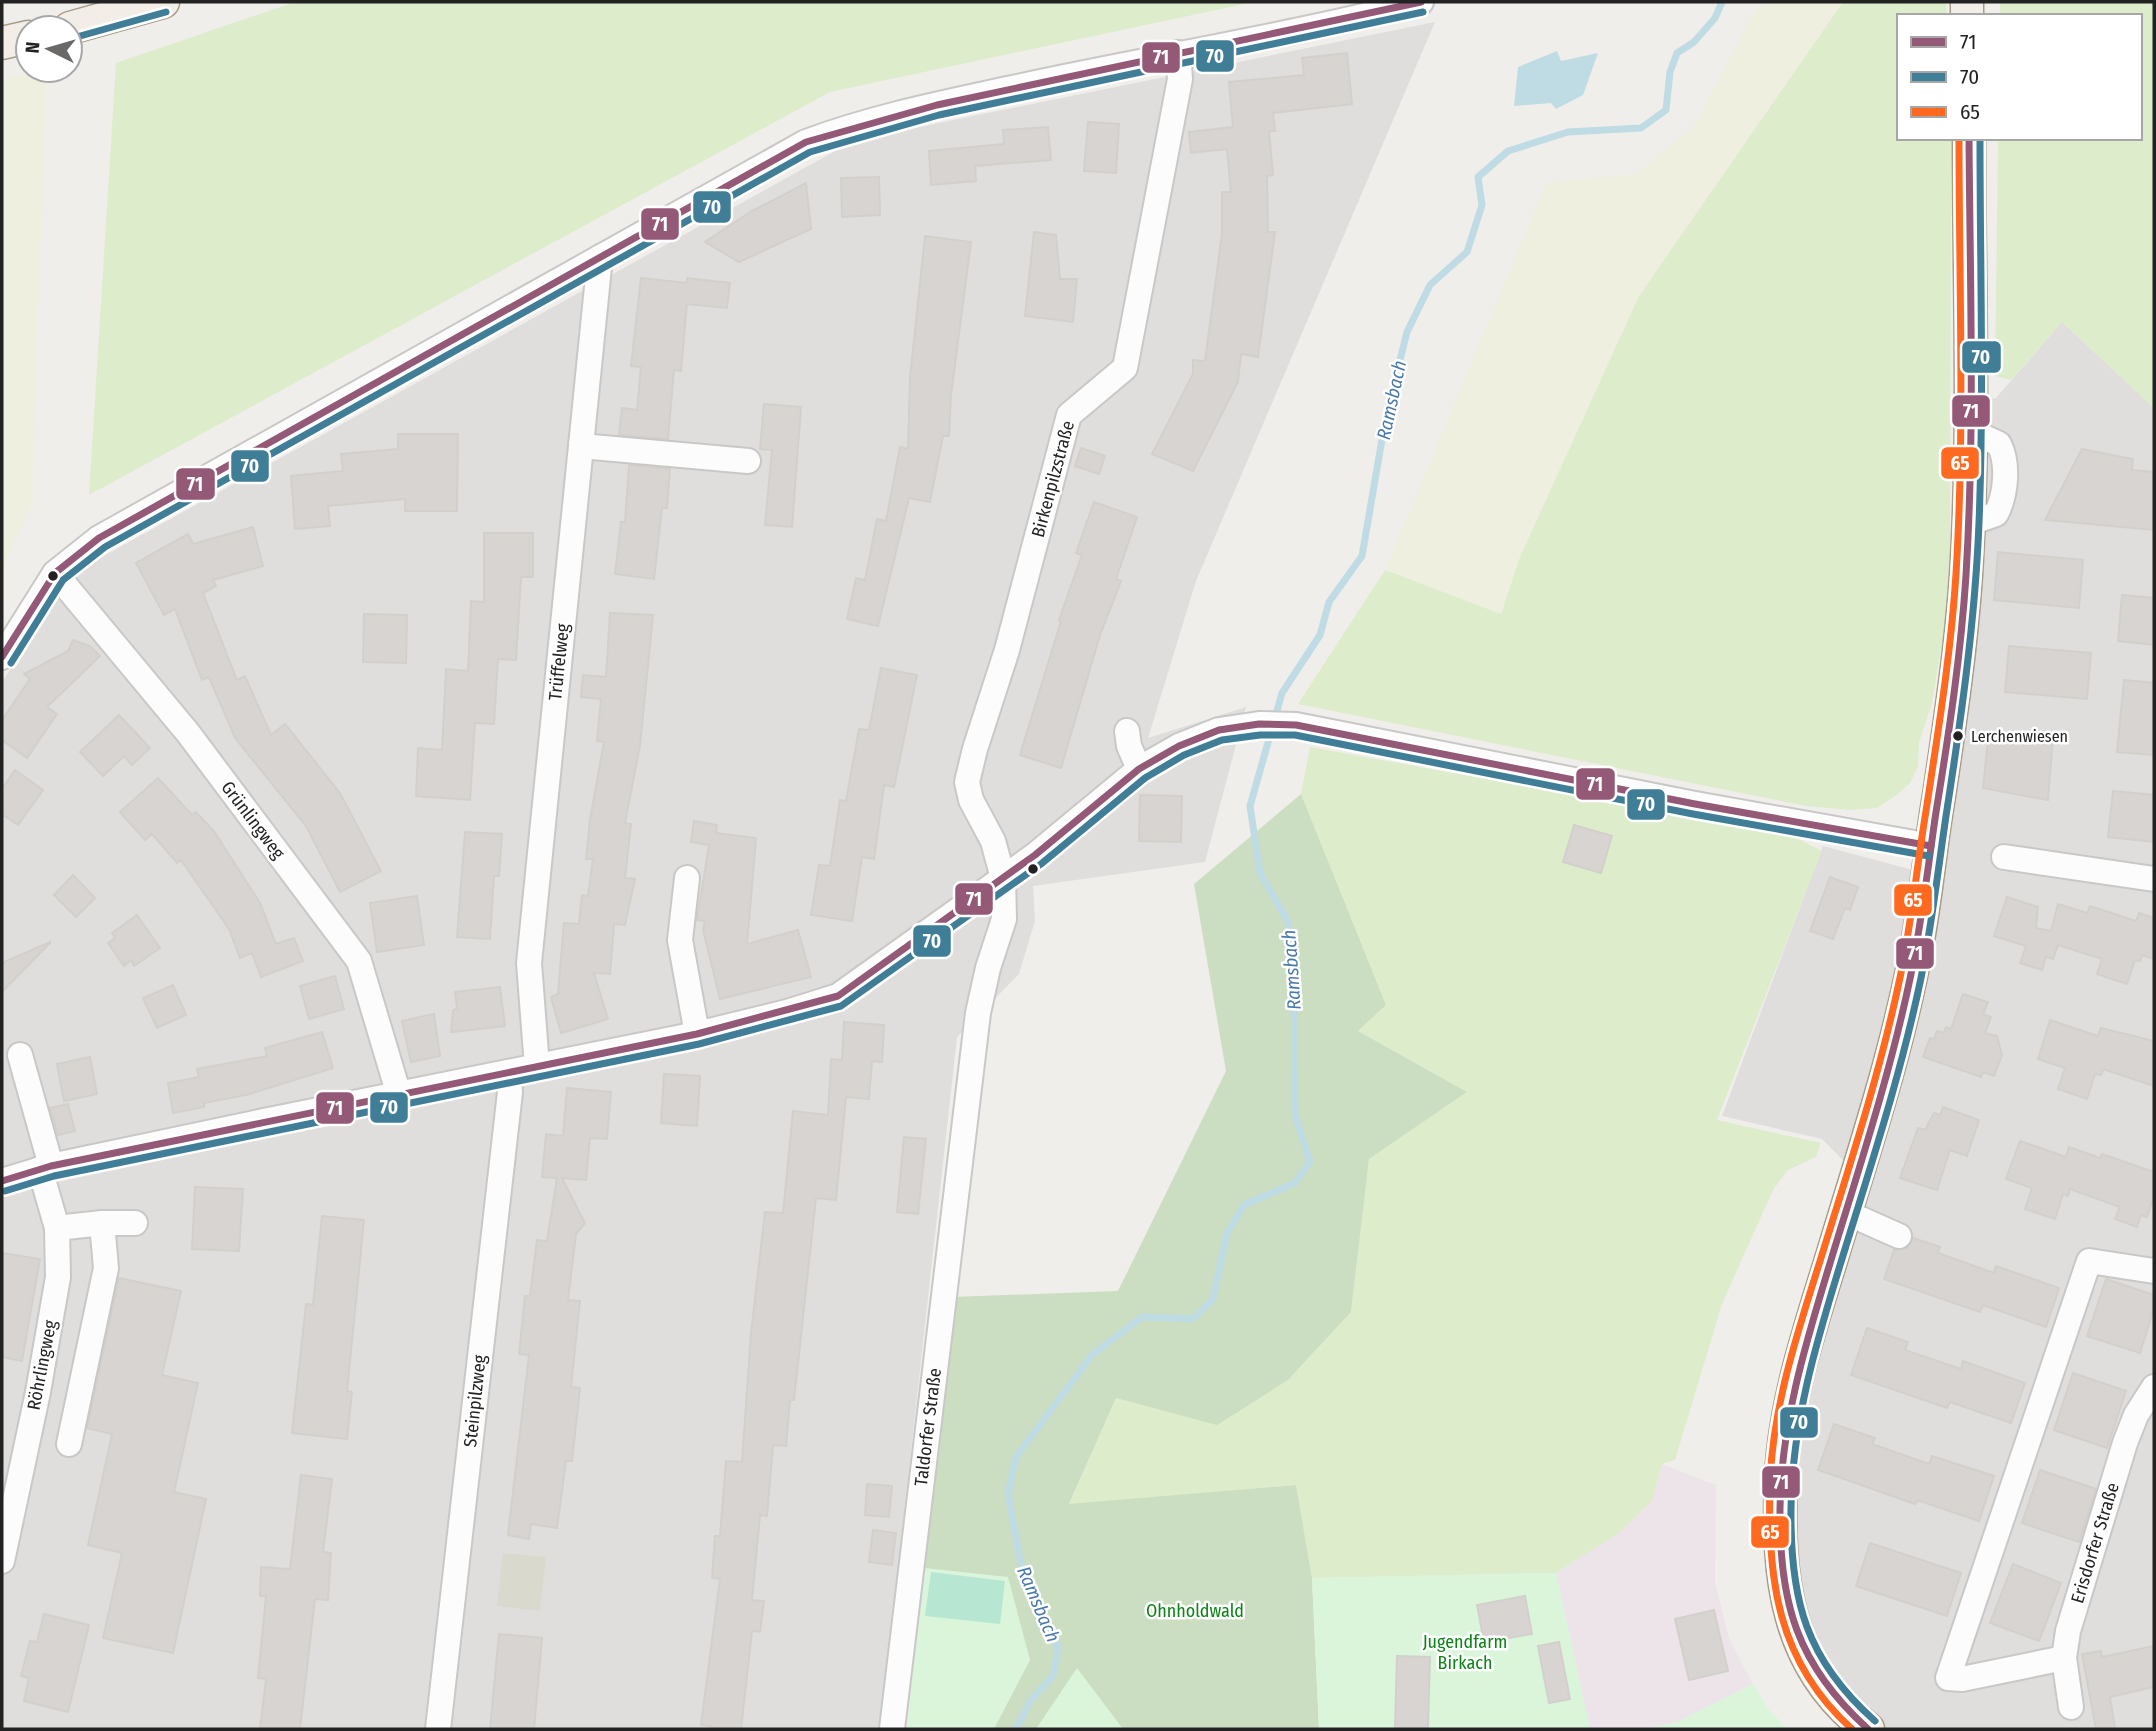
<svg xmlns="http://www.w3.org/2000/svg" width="2156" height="1731" viewBox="0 0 2156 1731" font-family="'Fira Sans Condensed',sans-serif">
	<rect width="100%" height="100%" fill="#f0eeeb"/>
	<g fill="#dfdedc">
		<path d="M1435,22l-239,559 -48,157 98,-31 -41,155 -172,24 2,35 -16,53 -62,63 -77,692h-878v-1047l69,-108 784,-434z"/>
		<path d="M2062,322l92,86v1321h-286l-53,-57 -35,-154 77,-344 -35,-35 -100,-23 101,-270 120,32 23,-174 14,-302 16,-4z"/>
	</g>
	<path fill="#ede4e9" d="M1662,1464l54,21 -1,98 15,58 23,43 -75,38 -32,7h-56l-34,-156 64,-41 32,-31z"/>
	<path fill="#d9d9cd" d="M503,1553l43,4 -6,54 -43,-5z"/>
	<g fill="#efefdf">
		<path d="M1768,2h75l-204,294 -119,261 -19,57 -116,-44 161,-387 90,-9 57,-47 63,-118z"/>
		<path d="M47,70l-16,436 -29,63v-490z"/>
	</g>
	<g fill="#ddeccb">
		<path d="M295,2h959l-424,90 -741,403 27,-432z"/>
		<path d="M1843,2h103l1,14h-48v122h52l-1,411 -5,74 -13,80 -13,39 -1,25 -8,16 -12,11 -21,14 -26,2 -45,-4 -508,-102 87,-134 116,44 19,-57 119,-261z"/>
		<path d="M2000,2h154v406l-92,-86 -51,58 -16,-4 3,-238h142v-122h-140z"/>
		<path d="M1310,747l479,87 33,17 -105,269 104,23 -5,14 -28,13 -15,20 -51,114 -47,156 -13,4 -10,37 -32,31 -64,41 -244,5 -16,-93 -227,20 47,-107 101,26 71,-44 63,-68 18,-153 98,-67 -109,-61 28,-26 -85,-211z"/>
	</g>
	<path fill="#cbdec1" d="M1301,794l85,211 -28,26 109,61 -98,67 -18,153 -63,68 -71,45 -101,-27 -47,106 227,-19 16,93 7,151h-325l-70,-161 28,-271 166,-6 108,-220 -32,-187z"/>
	<g fill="#daf5da">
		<path d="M924,1568l84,9 22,83 -36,69h-87z"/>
		<path d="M1556,1573l34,156h-271l-7,-151z"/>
		<path d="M1077,1668l46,61h-87z"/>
		<path d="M1753,1684l16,26 18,19h-141l32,-7z"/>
	</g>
	<path fill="#b7e6d2" d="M931,1572l74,9 -5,43 -75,-8z"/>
	<path fill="#bfdbe3" d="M1557,51l4,10 37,-8 -15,42 -27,14 -5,-6 -37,3 4,-39z"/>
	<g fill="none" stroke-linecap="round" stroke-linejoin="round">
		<path stroke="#bfdbe3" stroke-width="7" d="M1016,1729l14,-28 23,-25 5,-28 -37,-84 -13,-70 8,-37 76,-102 50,-38 51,2 20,-20 14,-66 17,-28 51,-22 15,-21 -15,-47 -1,-124 -6,-69 -28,-49 -10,-67 32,-113 38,-58 9,-33 33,-46 24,-140 21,-84 23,-47 37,-33 15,-47 -4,-28 30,-26 60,-19 73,-4 25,-18 4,-38 7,-19 17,-11 21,-24 7,-16"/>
	</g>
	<g fill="#d7d4d2" stroke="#d3d0cc" stroke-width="2">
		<path d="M1347,53l5,51 -79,9 2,18h-6l4,44 -6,1 1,56h7l-17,125 -17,-3 -3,28 -45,89 -41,-17 41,-80v-14l12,1 17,-127v-42h9l-4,-43 -36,4 -2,-21 44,-5 -4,-45 75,-7 -2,-17z"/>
		<path d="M1088,122l31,2 -3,49 -32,-2z"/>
		<path d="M1048,127l3,33 -76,6 1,15 -45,4 -2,-34 75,-7 -1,-14z"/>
		<path d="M879,177l1,38 -38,2 -1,-39z"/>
		<path d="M806,183l5,46 -72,33 -34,-20 45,-30z"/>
		<path d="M1034,232l22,3 4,44h17l-4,43 -48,-6z"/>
		<path d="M925,236l46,6 -20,153 -2,41h-6l-13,66 -21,-4 -31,128 -31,-7 9,-41 9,2 12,-61 9,2 14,-74 8,2 2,-71z"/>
		<path d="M641,278l46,5v-5l43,5 -3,25 -40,-4 -6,67 -7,-1 -6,69 -49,-4 3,-27 15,2 4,-43 -10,-1z"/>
		<path d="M764,404l37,3 -9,120 -27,-2 7,-75 -12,-1z"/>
		<path d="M398,434h60l-1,77h-52v-12l-77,7 2,20 -35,3 -4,-53 52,-5 -2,-17 57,-5z"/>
		<path d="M1081,448l24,8 -6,18 -24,-8z"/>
		<path d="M2082,449l51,10 -1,11 22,2v58l-109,-10z"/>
		<path d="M629,465l41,4 -3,39h-5l-8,71 -39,-5 6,-52h4z"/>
		<path d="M1094,502l43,15 -21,62 5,2 -21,54 -39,133 -41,-13 41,-134 -2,-1 23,-65 -6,-2z"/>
		<path d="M253,527l10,39 -50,14 3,6 -13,7 34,87 8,-4 26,59 14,-11 55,69 41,78 -41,21 -34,-66 -71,-88 -26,-61 -7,3 -27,-71 -11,6 -28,-52 52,-29 5,10z"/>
		<path d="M484,533h49v44h-12l-5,83 -18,-1 -4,65 -19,-1 -5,77 -54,-4 2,-48 24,2 4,-81 22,2 3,-70 13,1z"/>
		<path d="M1998,552l85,8 -4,48 -85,-8z"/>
		<path d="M2122,595l32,3v47l-36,-4z"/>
		<path d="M610,613l43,2 -13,130 -15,78 6,1 -6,54 10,1 -10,46 -11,-1 -4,50 -16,-1 14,46 -47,14 -10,-36 7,-3 6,-71 15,1 3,-29 6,1 5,-37h-7l4,-39 14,-78 -7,-1 4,-42 -20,-2 2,-22 23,2z"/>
		<path d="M364,614l43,1 -1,48 -43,-1z"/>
		<path d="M73,640l17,6 10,10 -53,51 10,7 -30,44 -25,-18v-20l28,-41 -6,-5 44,-23z"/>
		<path d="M2009,646l82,7 -4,46 -82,-7z"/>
		<path d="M881,668l36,7 -23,112 -10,-2 -10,74 -12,-2 -10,64 -41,-6 8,-50 11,1 10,-66 6,1 13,-72 10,1z"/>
		<path d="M2124,680l30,3v72l-37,-3z"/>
		<path d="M119,715l31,33 -18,17 -8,-9 -21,20 -23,-24z"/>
		<path d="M1989,731l64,5 -5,64 -65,-12z"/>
		<path d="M15,770l28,20 -25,35 -16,-11v-25z"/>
		<path d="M158,778l34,37 4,-3 18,19 46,72 16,41 18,-6 9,23 -42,16 -9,-24 -12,5 -11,-29 -48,-69 -4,3 -25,-29 -7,6 -25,-28z"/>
		<path d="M2113,791l41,4v47l-46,-5z"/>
		<path d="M1140,795l42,1 -1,46 -42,-1z"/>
		<path d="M694,821l23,4 -1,8 40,5 -9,106 51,-14 13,47 -91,22 -17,-69 2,-9 -8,-1 12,-75 -18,-3z"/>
		<path d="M1574,825l38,11 -11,37 -38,-11z"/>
		<path d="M465,832l37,2 -3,42h-5l-4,63 -33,-2z"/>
		<path d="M73,875l22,23 -19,19 -22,-22z"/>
		<path d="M1830,877l28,10 -8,23 -5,-2 -12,31 -23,-8z"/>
		<path d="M417,896l7,49 -47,7 -7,-49z"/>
		<path d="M2007,897l31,10 -2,21 15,3 7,-27 29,9 3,-7 46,15 3,-8 15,5v41l-12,-4 -2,6 -5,-1 -8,24 -30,-10 5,-15 -44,-14 -5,14 -7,-2 -4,13 -22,-7 6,-17 -32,-10z"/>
		<path d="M137,915l23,33 -26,18 -3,-6 -7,6 -16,-23 7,-5 -3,-5z"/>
		<path d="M50,942v1l-48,49v-29z"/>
		<path d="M335,976l9,33 -35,10 -9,-33z"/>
		<path d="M173,985l13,30 -29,13 -14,-30z"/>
		<path d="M500,987l5,39 -54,6 2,-22 4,-1 -2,-17z"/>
		<path d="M1963,994l25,8 -5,12 8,3 -6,16 12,3 5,19 -8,21 -11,-4 -2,5 -58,-20 7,-19 4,1 3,-8 7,2 2,-6 5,2z"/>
		<path d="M434,1014l6,42 -29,6 -9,-41z"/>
		<path d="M2050,1020l48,16 3,-8 53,13v45l-51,-17 -2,6 -6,-1 -8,25 -29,-10 7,-21 -27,-9z"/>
		<path d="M844,1022l40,3 -2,37 -10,-1 -3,38 -23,-2 -10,103 -20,-2 -22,202h-4l-4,46 -13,-1 -6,71 -7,-1 -8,85 12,1 -4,31 -8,-1 -11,98h-29v-3l-11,-1 19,-146 -8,-1 3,-42h5l6,-75 16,1 9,-129 14,-121 18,1 10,-102 35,4 3,-56 11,1z"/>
		<path d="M322,1032l11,36 -87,27 -42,8v4l-31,6 -5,-30 31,-6 -2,-8 70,-13 -2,-8z"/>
		<path d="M90,1057l7,37 -33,7 -7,-37z"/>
		<path d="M664,1074l36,2 -3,50 -36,-3z"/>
		<path d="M567,1088l44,4 -4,47 -17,-1 -4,42 -24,-2 23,45 -9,11 -8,66 12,1 -9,86 9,1 -8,73h-6l-9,67 -26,-4 -2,15 -21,-4 21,-180 -10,-1 6,-58h5l7,-56 10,1 10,-63 -15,-1 4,-43 17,2z"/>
		<path d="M68,1104l7,27 -17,4 -8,-27z"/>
		<path d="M1943,1107l36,13 -12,36 -17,-6 -13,40 -37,-12 18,-50 7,2 9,-17 6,2z"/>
		<path d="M904,1137l22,2 -8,75 -21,-2z"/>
		<path d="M2020,1141l46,16 3,-10 31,11 2,-4 52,18v24l-7,21 -6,-2 -4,12 -22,-8 5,-12 -50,-18 -2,7 -5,-2 -8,25 -30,-10 7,-21 -26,-9z"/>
		<path d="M195,1187l48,2 -4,62 -47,-2z"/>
		<path d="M322,1216l42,4 -17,171 5,1 -5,47 -55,-6 14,-129 7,1z"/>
		<path d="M1913,1238l27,9 -2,6 56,20 2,-7 63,22 -13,39 -63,-22 -3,7 -96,-33 10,-29 13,-2z"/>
		<path d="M2,1253l38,6 -18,102 -20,-4z"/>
		<path d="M119,1278l62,13 -19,84 36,8 -24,109 32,7 -33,154 -70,-15 19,-85 -34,-8 24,-111 -25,-6z"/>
		<path d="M2106,1279l48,16v13l-14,45 -53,-17z"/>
		<path d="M1867,1328l41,14 -3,8 56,19 2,-8 62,22 -14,40 -61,-21 -3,6 -96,-33z"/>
		<path d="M2073,1373l53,18 -19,57 -53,-18z"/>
		<path d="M1834,1424l41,14 -3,6 57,20 3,-8 62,20 -15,45 -62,-21 -2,4 -97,-34z"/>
		<path d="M2040,1470l56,19 -17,53 -57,-19z"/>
		<path d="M301,1475l31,4 -9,73 8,1 -3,47 -13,-1 -15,130h-40l6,-50 -8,-1 8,-82h-6l1,-29 29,2z"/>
		<path d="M867,1484l25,2 -3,31 -24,-2z"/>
		<path d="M873,1530l23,3 -4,32 -23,-3z"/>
		<path d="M1870,1543l91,30 -14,43 -91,-30z"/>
		<path d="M2013,1564l48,19 -22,58 -49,-18z"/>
		<path d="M1525,1596l7,38 -48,8 -7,-37z"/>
		<path d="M1714,1610l14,61 -39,9 -14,-61z"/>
		<path d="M44,1614l45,11 -21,87 -44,-11 5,-23 -8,-2 9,-35 7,1z"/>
		<path d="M499,1634l43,4 -8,91h-44z"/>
		<path d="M1559,1642l11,57 -21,4 -11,-57z"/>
		<path d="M2154,1646v41l-44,10 5,32h-19l-14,-75 19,-3 1,6z"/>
		<path d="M1397,1656l33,1 -2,70 -5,2h-28z"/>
	</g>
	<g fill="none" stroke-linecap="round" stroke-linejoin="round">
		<g stroke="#c9c8c7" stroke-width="28">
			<g id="minor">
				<path d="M581,446l167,15"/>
				<path d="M1982,519l14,-5c10,-19 13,-50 3,-70l-13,-6"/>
				<path d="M55,573l133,160 171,228 40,134"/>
				<path d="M2,657l53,-84 44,-35 707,-396c70,-26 138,-39 211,-55 134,-29 271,-51 404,-85"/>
				<path d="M1127,731l2,15 10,23"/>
				<path d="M2004,857l150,22"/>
				<path d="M687,878l-7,62 17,94"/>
				<path d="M20,1055l31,111"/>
				<path d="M537,1067l-8,-104 71,-706"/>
				<path d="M2,1181l49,-15 213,-45 433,-87 90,-22 51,-16 197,-141 104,-86 40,-23 40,-16 40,-6 37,1 399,79 236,42"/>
				<path d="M1845,1212l54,24"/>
				<path d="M57,1228l45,-5h33"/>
				<path d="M69,1444l37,-176 -4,-45"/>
				<path d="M2,1561l36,-169 20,-115 -1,-49 -17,-59"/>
				<path d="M2064,1658l-102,21 -14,-1 141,-417 65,10"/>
				<path d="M2071,1707l-7,-49 4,-27 57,-188 11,-28 18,-28"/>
				<path d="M438,1729l72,-637 -1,-20"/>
				<path d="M892,1729l86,-716 10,-45 16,-49 -1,-41 -10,-37 -22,-41 -4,-18 8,-33 32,-99 62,-235 56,-47 55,-289 -2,-26"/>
			</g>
		</g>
		<g stroke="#a79c86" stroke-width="35">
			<g id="major">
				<path d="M1967,2v14"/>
				<path d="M70,28l93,-26"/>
				<path d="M2,43l26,-6"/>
				<path d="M1868,1729c-84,-63 -91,-155 -87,-252 4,-75 28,-146 50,-217 32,-107 69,-215 88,-326 8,-46 12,-92 20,-138 11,-74 22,-147 27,-221 9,-145 3,-292 3,-437"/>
			</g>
		</g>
		<use href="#minor" stroke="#fdfcfc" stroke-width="24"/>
		<use href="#major" stroke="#f3ede7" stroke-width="32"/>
		<g stroke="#fff" stroke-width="12">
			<g id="bus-1">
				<path d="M2,657l53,-84 44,-35 707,-396 131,-37 484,-103"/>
				<path d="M2,1181l49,-15 646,-132 141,-38 197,-141 104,-86 40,-23 40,-16 40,-6 37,1 399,79 236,42"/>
				<path d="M1868,1729c-71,-64 -89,-126 -88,-220 1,-87 26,-167 51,-249 29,-95 60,-189 80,-286 11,-54 17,-108 25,-162 13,-79 25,-158 30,-237 9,-146 4,-291 3,-437"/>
			</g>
		</g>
		<g stroke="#fff" stroke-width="12">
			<g id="bus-2">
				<path d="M73,38l93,-26"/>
				<path d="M11,663l52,-83 42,-33 705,-395 129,-37 484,-103"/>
				<path d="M5,1191l49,-15 645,-132 142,-38 200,-142 104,-86 39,-23 38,-15 38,-5h35l398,79 236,42"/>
				<path d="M1875,1721c-69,-61 -85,-121 -84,-212 1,-86 25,-166 50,-247 29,-94 60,-188 80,-284 11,-54 17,-108 25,-162 15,-97 29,-194 33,-293 5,-128 1,-256 1,-385"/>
			</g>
		</g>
		<g stroke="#fff" stroke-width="12">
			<path id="bus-3" d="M1852,1729c-75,-67 -85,-151 -82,-247 3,-77 28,-151 51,-224 29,-94 60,-188 80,-285 11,-54 16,-108 25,-162 12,-79 25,-158 30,-237 9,-145 3,-291 3,-436"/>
		</g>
		<use href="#bus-1" stroke="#945977" stroke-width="7"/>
		<use href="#bus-2" stroke="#407e98" stroke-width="7"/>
		<use href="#bus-3" stroke="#ff6a20" stroke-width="7"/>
	</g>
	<g fill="#222" stroke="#fff" stroke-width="2.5">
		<circle cx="53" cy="576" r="6"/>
		<circle cx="1958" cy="736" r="6"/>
		<circle cx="1033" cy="869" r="6"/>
	</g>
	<g text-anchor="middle" stroke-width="5" stroke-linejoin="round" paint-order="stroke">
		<g font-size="16" fill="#222" stroke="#fff" text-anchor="start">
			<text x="1971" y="742">Lerchenwiesen</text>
		</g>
		<g font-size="18" fill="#222" stroke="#fff">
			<text transform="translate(1053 479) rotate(-75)" y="6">Birkenpilzstraße</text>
			<text transform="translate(559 662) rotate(-84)" y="6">Trüffelweg</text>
			<text transform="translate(253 820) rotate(53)" y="6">Grünlingweg</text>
			<text transform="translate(42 1365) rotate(-79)" y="6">Röhrlingweg</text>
			<text transform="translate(475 1401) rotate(-84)" y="6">Steinpilzweg</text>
			<text transform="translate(928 1427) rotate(-83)" y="6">Taldorfer Straße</text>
			<text transform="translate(2095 1543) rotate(-73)" y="6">Erisdorfer Straße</text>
		</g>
		<g font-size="18" fill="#0c8416" stroke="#fff">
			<text x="1195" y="1617">Ohnholdwald</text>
			<text x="1465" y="1648">Jugendfarm<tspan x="1465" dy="21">Birkach</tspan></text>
		</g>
		<g font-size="19" font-style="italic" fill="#4a7aab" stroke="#fff">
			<text transform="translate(1391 400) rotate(-78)" y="7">Ramsbach</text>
			<text transform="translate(1291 970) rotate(-94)" y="7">Ramsbach</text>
			<text transform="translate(1039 1604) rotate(67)" y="7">Ramsbach</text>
		</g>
	</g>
	<g stroke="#fff" stroke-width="2.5">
		<rect x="1195" y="39" width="40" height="34" rx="7" fill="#407e98"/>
		<rect x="1141" y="41" width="40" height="33" rx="7" fill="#945977"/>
		<rect x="692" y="190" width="40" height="34" rx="7" fill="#407e98"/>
		<rect x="640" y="207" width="40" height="34" rx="7" fill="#945977"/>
		<rect x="1961" y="340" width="41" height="34" rx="7" fill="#407e98"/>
		<rect x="1951" y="394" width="40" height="34" rx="7" fill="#945977"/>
		<rect x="1940" y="446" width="40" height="34" rx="7" fill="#ff6a20"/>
		<rect x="230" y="449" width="40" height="34" rx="7" fill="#407e98"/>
		<rect x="175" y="467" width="41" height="34" rx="7" fill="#945977"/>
		<rect x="1575" y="767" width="41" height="34" rx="7" fill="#945977"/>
		<rect x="1626" y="788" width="40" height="33" rx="7" fill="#407e98"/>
		<rect x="954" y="882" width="40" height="34" rx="7" fill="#945977"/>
		<rect x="1893" y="883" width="40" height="34" rx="7" fill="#ff6a20"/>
		<rect x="912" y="924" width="40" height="34" rx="7" fill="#407e98"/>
		<rect x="1895" y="937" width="40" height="33" rx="7" fill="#945977"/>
		<rect x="369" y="1091" width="40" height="33" rx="7" fill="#407e98"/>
		<rect x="315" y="1091" width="40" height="34" rx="7" fill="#945977"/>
		<rect x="1779" y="1406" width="40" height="33" rx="7" fill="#407e98"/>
		<rect x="1761" y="1465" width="40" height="34" rx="7" fill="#945977"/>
		<rect x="1750" y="1515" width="40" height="34" rx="7" fill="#ff6a20"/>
	</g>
	<g font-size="19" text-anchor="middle" font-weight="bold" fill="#fff">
		<text x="1215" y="63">70</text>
		<text x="1161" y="64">71</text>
		<text x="712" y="214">70</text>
		<text x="660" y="231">71</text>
		<text x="1981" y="364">70</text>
		<text x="1971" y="418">71</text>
		<text x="1960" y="470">65</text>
		<text x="250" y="473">70</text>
		<text x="195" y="491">71</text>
		<text x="1595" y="791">71</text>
		<text x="1646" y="811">70</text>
		<text x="974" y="906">71</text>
		<text x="1913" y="907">65</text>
		<text x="932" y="948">70</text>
		<text x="1915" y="960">71</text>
		<text x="389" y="1114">70</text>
		<text x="335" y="1115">71</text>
		<text x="1799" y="1429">70</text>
		<text x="1781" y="1489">71</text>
		<text x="1770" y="1539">65</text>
	</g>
	<rect width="2156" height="1731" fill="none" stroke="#222222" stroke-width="7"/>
	<rect x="1897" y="14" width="245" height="126" fill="#ffffff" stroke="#a7a7a7" stroke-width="2"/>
	<rect x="1911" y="37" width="35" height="10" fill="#945977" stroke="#a7a7a7" stroke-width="2"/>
	<text x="1960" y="49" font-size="21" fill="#222222">71</text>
	<rect x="1911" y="72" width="35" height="10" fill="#407e98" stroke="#a7a7a7" stroke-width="2"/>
	<text x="1960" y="84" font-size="21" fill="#222222">70</text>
	<rect x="1911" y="107" width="35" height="10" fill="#ff6a20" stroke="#a7a7a7" stroke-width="2"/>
	<text x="1960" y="119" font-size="21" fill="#222222">65</text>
	<g transform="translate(49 49) rotate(275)"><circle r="33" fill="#ffffff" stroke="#a7a7a7" stroke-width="2"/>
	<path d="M0-5L12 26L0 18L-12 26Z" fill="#6a6968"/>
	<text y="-10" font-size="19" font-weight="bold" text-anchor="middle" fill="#222222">N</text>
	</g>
</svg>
